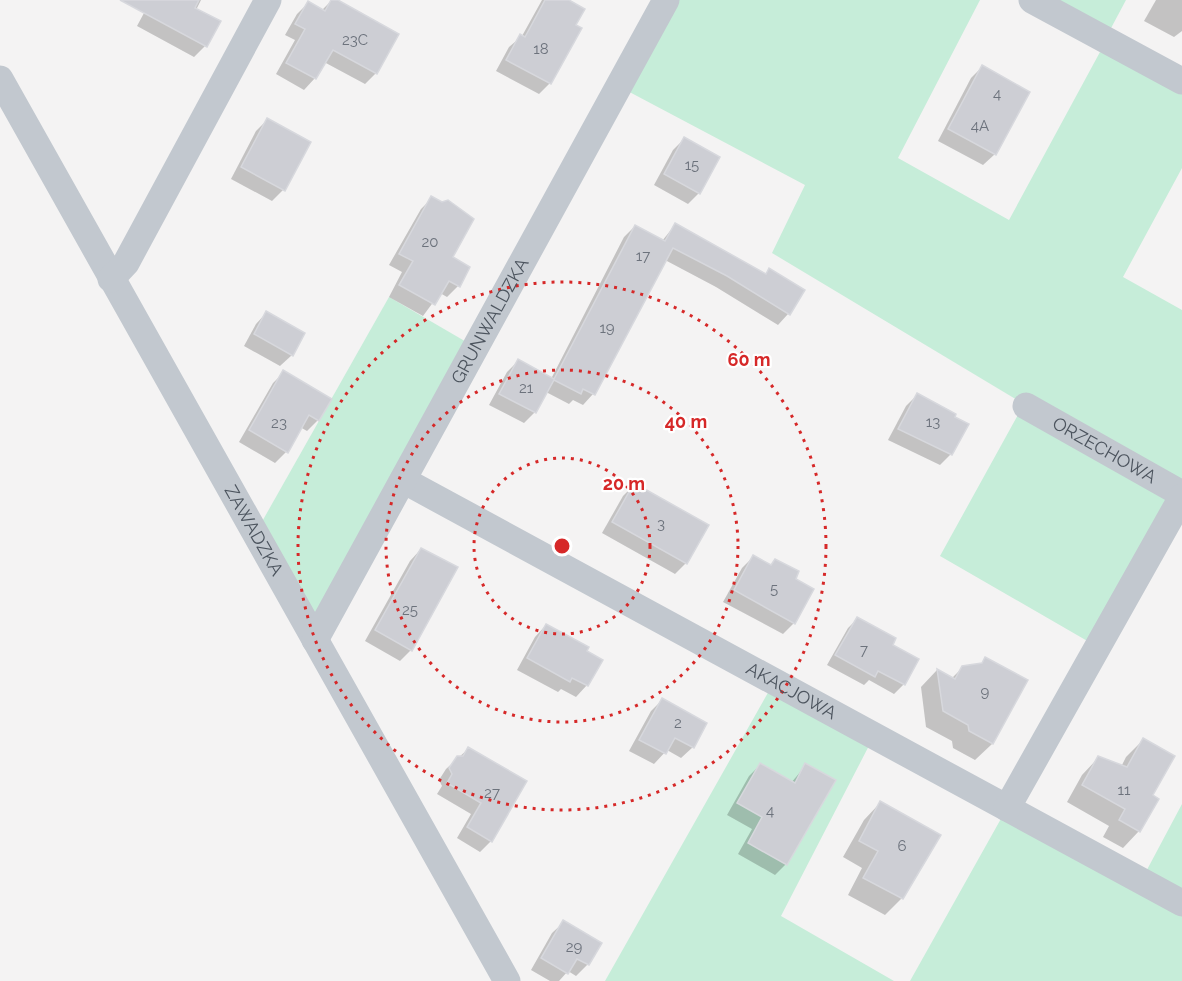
<svg xmlns="http://www.w3.org/2000/svg" width="1182" height="981" viewBox="0 0 1182 981" font-family="Raleway,sans-serif">
	<rect width="100%" height="100%" fill="#f4f3f3"/>
	<g fill="#c6edd9">
		<path d="M666,0h314l-82,158 111,62 91,-168 82,33v83l-59,109 59,33v187l-86,149 -156,-90 84,-152 -252,-151 33,-68 -185,-98z"/>
		<path d="M1056,0h70l-16,30z"/>
		<path d="M389,297l86,50 -160,293 -60,-106z"/>
		<path d="M774,682l100,54 -93,180 113,65h-289z"/>
		<path d="M1182,804v177h-272l97,-173 134,73z"/>
	</g>
	<g fill="#0003">
		<path d="M142,0h59l-5,10 9,36 -11,11 -57,-31 7,-13 -7,-4z"/>
		<path d="M332,0l44,73 -11,11 -41,-22 -9,16 -11,12 -28,-16 19,-34 -10,-5 12,-21 11,-11 14,7z"/>
		<path d="M542,0h24l8,26 -24,57 -11,11 -43,-23 13,-24 13,-11z"/>
		<path d="M1156,0h26v31l-8,6 -30,-16z"/>
		<path d="M982,67l13,87 -12,11 -45,-24 33,-63z"/>
		<path d="M267,120l16,70 -11,11 -41,-22 25,-48z"/>
		<path d="M684,139l15,54 -11,11 -34,-19 19,-35z"/>
		<path d="M432,198l26,88 -11,11 -7,-4 -17,23 -34,-19 13,-25 -13,-7 32,-56z"/>
		<path d="M675,225l89,50 6,-5 18,44 -10,11 -62,-38 -51,-27 -72,134 -10,11 -10,-5 -4,4 -23,-12 -11,20 -11,11 -35,-18 18,-33 11,-11 33,18 73,-142 11,-11 27,15z"/>
		<path d="M267,312l25,43 -12,11 -36,-20 12,-22z"/>
		<path d="M284,372l34,48 -11,11 -7,-4 -14,25 -11,11 -36,-21 34,-59z"/>
		<path d="M917,395l34,59 -11,11 -52,-25 18,-34z"/>
		<path d="M634,485l52,78 -11,11 -73,-41 21,-37z"/>
		<path d="M421,549l-10,101 -11,11 -35,-20 45,-80z"/>
		<path d="M753,557l41,22v44l-11,11 -60,-32 19,-34z"/>
		<path d="M857,619l34,26 26,14 -13,25 -10,10 -25,-14 -5,5 -37,-20 21,-37z"/>
		<path d="M546,625l39,26 2,34 -11,12 -15,-8 -3,3 -41,-22 18,-33z"/>
		<path d="M986,658l40,22 -34,64 -17,16 -22,-12 -1,-7 -26,-14 -5,-40 16,-17 15,8 11,-11 17,-2z"/>
		<path d="M662,700l31,47 -12,11 -14,-8 -13,14 -25,-13 22,-40z"/>
		<path d="M1143,740l8,56 -12,35 -16,17 -20,-11 6,-11 -42,-24 15,-27 16,-17 23,9 5,-10z"/>
		<path d="M468,749l23,92 -11,11 -23,-14 14,-24 -34,-20 5,-8 -3,-6 7,-11z"/>
		<path d="M760,765l31,18 15,-18 -20,99 -11,11 -37,-21 14,-25 -25,-14 22,-39z"/>
		<path d="M880,803l59,33 -37,62 -17,17 -37,-20 14,-27 -19,-11 21,-37z"/>
		<path d="M564,922l36,21 -12,21 -12,12 -8,-5 -9,10h-9l-19,-11 21,-37z"/>
	</g>
	<g fill="#cdced4" stroke="#d7d8dd" stroke-width="1.5">
		<path d="M120,0h79l-4,8 26,13 -14,26z"/>
		<path d="M331,0h7l61,34 -22,40 -44,-24 -17,29 -30,-16 19,-34 -10,-5 13,-23 17,10z"/>
		<path d="M545,0h24l16,9 -9,16 6,3 -31,56 -45,-24 14,-26 5,3z"/>
		<path d="M982,65l48,27 -34,63 -48,-26z"/>
		<path d="M267,118l44,24 -26,49 -44,-24z"/>
		<path d="M684,137l36,20 -20,37 -36,-20z"/>
		<path d="M431,196l11,6 6,-2 26,19 -21,38 17,10 -10,20 -11,-6 -14,24 -36,-20 14,-24 -14,-7z"/>
		<path d="M675,223l91,51 3,-6 36,22 -15,25 -63,-39 -54,-28 -78,147 -12,-6 -2,5 -27,-14 -18,33 -37,-19 19,-35 36,20 81,-154 30,16z"/>
		<path d="M266,311l39,22 -12,23 -39,-22z"/>
		<path d="M283,370l49,29 -13,22 -10,-6 -21,38 -39,-23z"/>
		<path d="M917,393l39,21 -1,3 14,7 -17,31 -54,-26z"/>
		<path d="M634,483l75,42 -22,39 -75,-42z"/>
		<path d="M421,548l37,19 -46,84 -37,-21z"/>
		<path d="M753,555l18,10 4,-6 24,12 -3,8 18,10 -19,35 -61,-34z"/>
		<path d="M857,617l39,21 -3,7 26,14 -14,26 -27,-14 -3,6 -40,-22z"/>
		<path d="M546,624l43,23 -2,4 16,9 -15,26 -16,-8 -2,4 -43,-24z"/>
		<path d="M985,657l43,23 -35,64 -24,-13 -1,-6 -25,-14 -6,-42 18,10 7,-13 20,-3z"/>
		<path d="M662,698l45,25 -13,25 -19,-10 -9,16 -27,-14z"/>
		<path d="M1143,738l32,18 -22,39 6,4 -19,33 -21,-12 6,-11 -43,-24 16,-29 29,11z"/>
		<path d="M468,747l59,34 -35,61 -25,-15 14,-24 -34,-20 5,-9 -3,-6 8,-12h6z"/>
		<path d="M760,763l35,20 10,-20 31,17 -49,85 -39,-22 14,-26 -25,-14z"/>
		<path d="M880,801l61,34 -38,64 -40,-21 15,-27 -19,-10z"/>
		<path d="M563,920l39,23 -13,22 -12,-6 -9,15 -27,-16z"/>
	</g>
	<g fill="none" stroke-linecap="round" stroke-linejoin="round">
		<g stroke="#c2c8cf" stroke-width="27">
			<path d="M1032,0l150,81"/>
			<path id="s1" d="M0,79l507,902"/>
			<path d="M111,279l15,-16 142,-263"/>
			<path id="s2" d="M1026,406l156,88"/>
			<path id="s3" d="M403,480l779,423"/>
			<path id="s4" d="M315,640l351,-640"/>
			<path d="M1007,808l175,-311"/>
		</g>
	</g>
	<g fill="none" stroke="#d62828" stroke-width="3" stroke-dasharray="3 6">
		<circle cx="562" cy="546" r="88"/>
		<circle cx="562" cy="546" r="176"/>
		<circle cx="562" cy="546" r="264"/>
	</g>
	<g text-anchor="middle" stroke-width="4.5" stroke-linejoin="round" paint-order="stroke">
		<g font-size="15" fill="#6c727c">
			<text x="355" y="45">23C</text>
			<text x="541" y="54">18</text>
			<text x="997" y="99">4</text>
			<text x="980" y="131">4A</text>
			<text x="692" y="170">15</text>
			<text x="430" y="247">20</text>
			<text x="643" y="261">17</text>
			<text x="607" y="333">19</text>
			<text x="526" y="393">21</text>
			<text x="933" y="427">13</text>
			<text x="279" y="428">23</text>
			<text x="661" y="529">3</text>
			<text x="774" y="594">5</text>
			<text x="410" y="615">25</text>
			<text x="864" y="655">7</text>
			<text x="985" y="697">9</text>
			<text x="678" y="728">2</text>
			<text x="1124" y="795">11</text>
			<text x="492" y="798">27</text>
			<text x="770" y="816">4</text>
			<text x="902" y="851">6</text>
			<text x="574" y="952">29</text>
		</g>
		<g font-size="18" fill="#4c545e" stroke="#fff">
			<text dy="6" stroke="none"><textPath href="#s4" startOffset="364">GRUNWALDZKA</textPath></text>
			<text dy="6" stroke="none"><textPath href="#s2" startOffset="90">ORZECHOWA</textPath></text>
			<text dy="6" stroke="none"><textPath href="#s1" startOffset="518">ZAWADZKA</textPath></text>
			<text dy="6" stroke="none"><textPath href="#s3" startOffset="442">AKACJOWA</textPath></text>
		</g>
	</g>
	<circle cx="562" cy="546" r="9" fill="#d62828" stroke="#fff" stroke-width="3"/>
	<g font-size="18" text-anchor="middle" font-weight="bold" fill="#d62828" stroke="#fff" stroke-width="4.5" stroke-linejoin="round" paint-order="stroke">
		<text x="749" y="366">60 m</text>
		<text x="686" y="428">40 m</text>
		<text x="624" y="490">20 m</text>
	</g>
</svg>
